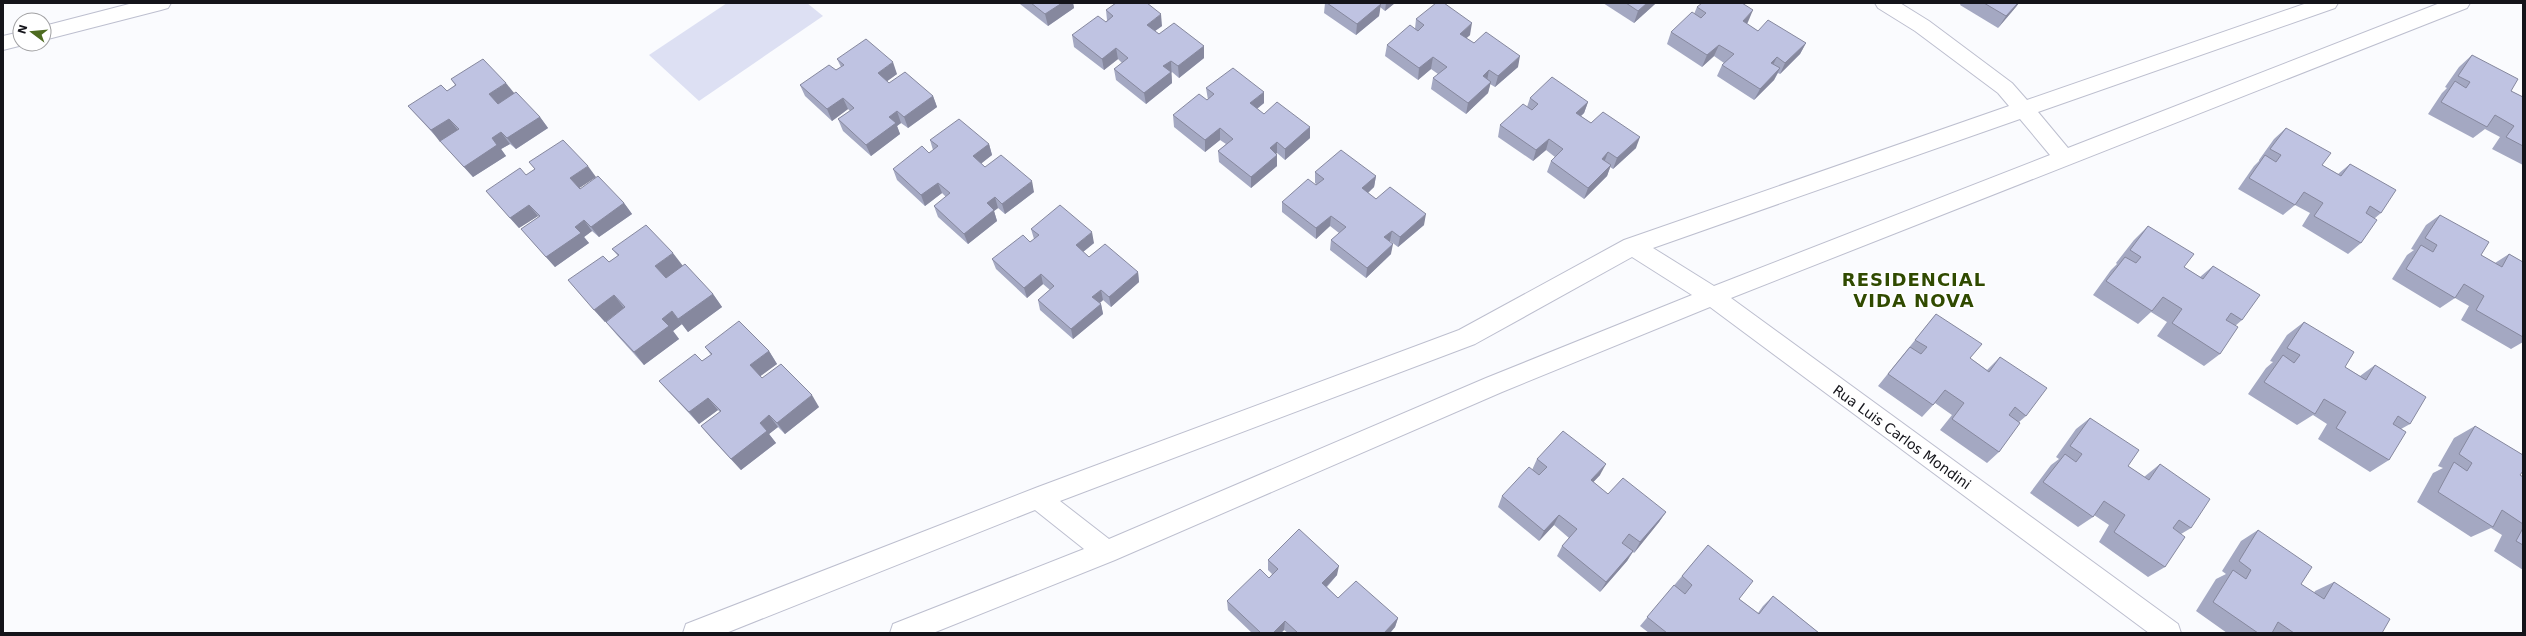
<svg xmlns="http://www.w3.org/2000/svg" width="2526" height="636" viewBox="0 0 2526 636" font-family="'DejaVu Sans',sans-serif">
	<rect width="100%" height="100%" fill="#fafbfe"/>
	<path fill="#dde0f3" d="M727,3h80l16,13 -124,85 -50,-46z"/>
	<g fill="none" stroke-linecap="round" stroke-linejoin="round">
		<g stroke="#bdbfcf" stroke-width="2">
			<g id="minor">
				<path d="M133,3h38l-3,5 -7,2 -117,30v-14z"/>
				<path d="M1875,3h25l29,18 83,62 15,17 280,-97h31l-3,5 -297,104 30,36 372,-145h30l-3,5 -736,290 447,326 3,9h-32l-439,-326 -208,85 -387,168 -182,73h-43l3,-9 191,-75 -49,-39 -309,123h-43l3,-9 352,-137 421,-157 165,-90 385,-134 -11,-13 -83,-62 -37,-23zM2020,119l30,36 -336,131 -61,-38zM1632,257l60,38 -206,83 -377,161 -49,-38 415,-157z"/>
				<path d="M20,32v12h7l-24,6v-14z"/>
			</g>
		</g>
		<use href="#minor" fill="#fff" fill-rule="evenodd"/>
	</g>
	<g fill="#a4a8c2">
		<path d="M1020,3h53l1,5 -26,18 -28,-22z"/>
		<path d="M1325,3h70l-10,8 -5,-4 -1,9 -23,19 -32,-22z"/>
		<path d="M1603,3h52v1l-21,19z"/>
		<path d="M1961,3h58l-4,5 -17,20 -38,-23z"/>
		<path d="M1697,7l51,15 -1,2 11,7 48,12 -6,11 -20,20 -2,-1 -4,7 -20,20 -37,-24 5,-11 2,-2 -10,-7 -12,11 -35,-23 4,-12 23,-18z"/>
		<path d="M1106,10l56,16 -7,5 4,3 45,12v12l-25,20 -7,-6 -1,1 1,10 -26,21 -30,-24 -2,-11 8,-6 -4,-4 -14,11 -30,-23 -2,-12 34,-13 1,-2z"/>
		<path d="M1416,19l54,16 -4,3 8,5 44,24 -23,20 -5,-3 -2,9 -22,21 -35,-25 2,-11 5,-4 -7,-5 -13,11 -33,-24 2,-11 28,-16z"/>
		<path d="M2472,55l39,36 12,6v68l-31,-16 8,-12 -15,-8 -12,9 -45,-24 14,-21 5,-5 -2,-1 14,-20z"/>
		<path d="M837,59l60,15 -10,7 2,2 44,13 4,11 -29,21 -7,-5 -4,3 3,8 -29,22 -28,-25 -5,-12 12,-8 -2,-2 -16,12 -27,-25 -5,-11 36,-15 5,-3z"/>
		<path d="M451,79l63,15 26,23 8,11 -32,21 -6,-5 -9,5 5,7 -33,21 -65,-71 39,-15 8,-6z"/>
		<path d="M1206,88l58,15 -7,6 7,5 46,13v11l-25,22 -8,-7 -1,1 1,1v11l-26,22 -32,-26 -1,-11 8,-7 -6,-4 -15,12 -31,-25 -1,-12 35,-15z"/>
		<path d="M1530,98l58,4 -4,11 -3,3 10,7 45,25 -23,21 -3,-2 -3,9 -23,23 -37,-27 4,-11 4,-4 -9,-7 -13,11 -35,-24 2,-12 27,-18z"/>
		<path d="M2286,128l36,37 16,9 12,-10 31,49 -6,5 -14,25 -13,11 -46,-28 8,-13 -15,-8 -12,10 -45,-26 16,-23 5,-5v-1l15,-21z"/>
		<path d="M930,140l59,4 3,11 -11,8 4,4 49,25 -29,22 -7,-6 -4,3 3,10 -29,23 -30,-27 -4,-11 12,-9 -4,-4 -17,13 -28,-26 -4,-11 36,-16 4,-3z"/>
		<path d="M529,162l67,15 -17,11 1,1 44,14 8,11 -33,23 -7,-6 -8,6 5,6 -34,24 -34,-38 18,-12 -1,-1 -19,12 -33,-37 40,-16 9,-6z"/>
		<path d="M1315,172l61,4 -2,11 -6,6 8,6 48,26 -26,22 -8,-6 1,13 -25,24 -36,-28 1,-10 8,-7 -9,-7 -14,13 -34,-27v-10l35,-17 -2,-2z"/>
		<path d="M2440,215l41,40 14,8 14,-9 14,8v80l-12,7 -50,-29 8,-14 -14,-8 -15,10 -48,-29 15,-24 7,-5 -3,-1 15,-24z"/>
		<path d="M2148,226l36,41 16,10 13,-11 29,54 -7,6 -15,28 -16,12 -47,-30 10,-14 -16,-10 -13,12 -45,-29 18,-25 6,-6 -1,-1 18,-23z"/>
		<path d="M1031,229l63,14 -11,9 6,5 49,15 1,10 -28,25 -8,-7 -3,3 1,1 2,10 -30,25 -33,-29 -2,-10 12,-10 -7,-6 -16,14 -31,-29 -4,-10 38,-17 4,-3z"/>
		<path d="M612,249l70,17 31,28 9,13 -34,25 -6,-8 -9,7 6,8 -35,26 -28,-31 -10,-12h-1l-37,-42 41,-18 9,-6z"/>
		<path d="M1936,314l34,44 17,12 13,-13 26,59 -7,6 -20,30 -12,11 -47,-33 12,-15 -17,-12 -13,14 -44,-31z"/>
		<path d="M2304,322l41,45 15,9 15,-11 35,59 -9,5 -12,31 -19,12 -52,-33 9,-15 -14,-9 -16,10 -49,-31 18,-26 7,-6 -3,-1 17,-26z"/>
		<path d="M705,347l64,4 8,13 -17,12 2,2 57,29 -34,27 -7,-7 -9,7 7,9 -35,27 -30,-32 -10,-12 19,-14 -2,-2 -19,14 -29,-31 -11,-12 43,-20 9,-6z"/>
		<path d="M2090,418l38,48 16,11 16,-13 31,64 -10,6 -16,33 -17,10 -49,-35 10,-17 -15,-10 -1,2 -15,10 -48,-34 21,-28 8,-6 -3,-2 20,-28z"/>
		<path d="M2475,426l45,49 3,2v93l-29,-19 8,-16 -11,-7 -20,9 -54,-35 16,-29 10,-5 -5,-2 16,-28z"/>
		<path d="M1537,459l63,16 -7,7 15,12 58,18 -7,10 -25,31 -1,-1 -6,9 -27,31 -43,-36 5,-10 7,-8 -15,-13 -15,16 -41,-34 4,-11 30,-26z"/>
		<path d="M2258,530l43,54 13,9 1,-2 19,-9 48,51h-155l-31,-22 20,-32 10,-5 -4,-3 19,-30z"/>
		<path d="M1708,545l31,54 19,14 5,-7 10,-10 46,37h-170l-9,-7z"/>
		<path d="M1268,560l69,15 -10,12 11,11 60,20 -3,9 -5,6h-102l-4,-3 -3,3h-29l-24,-23 -1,-9 42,-23 3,-4 -4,-4z"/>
	</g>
	<g fill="#86889e">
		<path d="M1062,3h11l1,5 -26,18 -3,-12z"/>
		<path d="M1386,3h9l-10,8z"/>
		<path d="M1647,3h8v1l-21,19 4,-12z"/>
		<path d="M2018,3h1l-4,5 -17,20 8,-12z"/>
		<path d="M1381,4l-2,12 -23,19 1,-11z"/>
		<path d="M1753,10l-5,12 -11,11 6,-12z"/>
		<path d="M1161,14l1,12 -14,10 -1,-11z"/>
		<path d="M1472,23l-2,12 -12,11 2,-12z"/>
		<path d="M1806,43l-6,11 -20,20 5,-11z"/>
		<path d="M1719,45l-5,11 -12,11 5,-12z"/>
		<path d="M1204,46v12l-25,20 -1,-12z"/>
		<path d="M1116,48l2,11 -14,11 -2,-11z"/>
		<path d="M1520,56l-2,11 -23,20 3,-11z"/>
		<path d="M1433,57l-2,12 -13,11 1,-12z"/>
		<path d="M1777,57l-6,12v-6z"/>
		<path d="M1171,61l1,22 -26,21 -2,-11 19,-27z"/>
		<path d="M893,62l4,12 -15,11 -4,-12z"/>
		<path d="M1780,68l-6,12 -20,20 6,-11z"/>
		<path d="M1489,70l-2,11 -4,-5z"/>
		<path d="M1491,82l-3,11 -22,21 2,-11z"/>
		<path d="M506,83l9,11 -18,11 -8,-11z"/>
		<path d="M1264,92v11l-14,11v-11z"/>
		<path d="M933,96l4,11 -29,21 -4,-11z"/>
		<path d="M843,98l5,11 -16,12 -5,-12z"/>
		<path d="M1588,102l-4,11 -12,11 4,-11z"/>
		<path d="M897,111l4,12 -4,3 3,8 -29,22 -5,-11 23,-28z"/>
		<path d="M540,117l8,11 -32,21 -9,-11z"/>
		<path d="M449,119l9,11 -18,12 -9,-12z"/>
		<path d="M1310,127v11l-25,22v-11z"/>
		<path d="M1220,128v12l-15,12v-12z"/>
		<path d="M501,132l9,12 -9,5 5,7 -33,21 -9,-10 28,-29z"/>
		<path d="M1640,137l-4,11 -23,21 4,-11z"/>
		<path d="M1549,139l-3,11 -13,11 3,-11z"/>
		<path d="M1277,142v11l-7,6v-11z"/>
		<path d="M989,144l3,11 -15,12 -4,-11z"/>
		<path d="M1608,152l-4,11 -2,-4z"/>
		<path d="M1277,155v11l-26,22v-11z"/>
		<path d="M1611,165l-4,11 -23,23 4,-11z"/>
		<path d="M588,166l8,11 -18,12 -8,-11z"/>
		<path d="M1376,176l-2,11 -13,12 1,-11z"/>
		<path d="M1032,181l2,11 -29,22 -3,-10z"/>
		<path d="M938,183l4,10 -17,13 -4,-11z"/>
		<path d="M995,197l3,11 -4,3 3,10 -29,23 -4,-10 23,-31z"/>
		<path d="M624,203l8,11 -33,23 -8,-10z"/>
		<path d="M529,205l9,11 -19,12 -9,-10z"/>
		<path d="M1426,214l-2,11 -26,22 2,-10z"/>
		<path d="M1331,216l-1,10 -14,13v-11z"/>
		<path d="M584,220l8,11 -8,6 5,6 -34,24 -9,-10 29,-30z"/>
		<path d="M1392,231l-2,10 -8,7 2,-11z"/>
		<path d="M1092,232l2,11 -16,13 -2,-11z"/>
		<path d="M1393,244l-2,10 -25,24 1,-10z"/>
		<path d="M673,253l10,13 -18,13 -10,-13z"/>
		<path d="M1138,272l1,10 -28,25 -2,-10z"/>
		<path d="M1041,274l2,10 -16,14 -3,-10z"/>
		<path d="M1101,290l2,10 -8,7 -3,-10z"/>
		<path d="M713,294l9,13 -34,25 -10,-13z"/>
		<path d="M614,295l10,13 -19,14 -11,-12z"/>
		<path d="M1101,304l2,10 -30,25 -2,-10z"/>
		<path d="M672,311l10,13 -9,7 6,8 -35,26 -10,-13 28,-33z"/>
		<path d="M769,351l8,13 -19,14 -8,-13z"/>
		<path d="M812,395l7,12 -34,27 -8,-11z"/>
		<path d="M708,398l10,12 -19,14 -10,-12z"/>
		<path d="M769,415l9,12 -9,7 7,9 -35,27 -10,-11 29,-36z"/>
		<path d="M1606,464l-6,11 -15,16 6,-11z"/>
		<path d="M1666,512l-7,10 -25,31 6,-11z"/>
		<path d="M1559,515l-5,10 -15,16 5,-10z"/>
		<path d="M1633,551l-6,10 -27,31 6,-10z"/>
		<path d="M1339,566l-2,9 -16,17 1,-9z"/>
		<path d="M1398,618l-3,9 -5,6h-6z"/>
		<path d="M1285,621l-1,9 -3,3h-8z"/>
	</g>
	<g fill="#bfc3e2" stroke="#86889e">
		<path d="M1031,3h31l-17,11z"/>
		<path d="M1116,3h31l14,11 -14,11 12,9 15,-11 30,23 -26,20 -7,-5 -8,5 8,6 -27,21 -30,-24 14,-11 -12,-10 -14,11 -30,-24 26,-19 8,6 7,-6 -7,-6z"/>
		<path d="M1327,3h52l2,1 -24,20z"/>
		<path d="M1436,3h8l28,20 -12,11 14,9 12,-11 34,24 -22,20 -9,-6 -6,6 8,6 -23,21 -35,-25 14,-11 -14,-10 -14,11 -32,-23 23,-20 8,6 6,-6 -8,-6z"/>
		<path d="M1626,3h21l-9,8z"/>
		<path d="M1702,3h40l11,7 -10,11 15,10 10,-11 38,23 -21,20 -8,-6 -6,6 9,5 -20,21 -38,-24 12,-11 -15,-9 -12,10 -36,-23 21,-20 9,6 5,-5 -9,-6z"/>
		<path d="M1984,3h34l-12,13z"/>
		<path d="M866,39l27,23 -15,11 11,10 16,-11 28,24 -29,21 -7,-6 -8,6 7,6 -30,22 -28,-26 16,-11 -11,-10 -16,11 -27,-24 29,-20 7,5 8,-5 -7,-6z"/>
		<path d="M2472,55l46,24 -7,12 12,6v49l-17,-9 8,-11 -19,-11 -8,12 -46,-25 14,-21 11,7 4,-6 -12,-6z"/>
		<path d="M483,59l23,24 -17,11 9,10 18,-12 24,25 -33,21 -6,-6 -9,6 5,7 -33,22 -24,-26 19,-12 -10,-10 -18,11 -23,-24 33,-21 6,6 9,-6 -5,-6z"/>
		<path d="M1233,68l31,24 -14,11 14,11 13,-12 33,25 -25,22 -8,-7 -7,6 7,7 -26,22 -33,-26 15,-12 -13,-11 -15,12 -32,-25 26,-21 8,6 7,-6 -8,-6z"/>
		<path d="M1552,77l36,25 -12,11 15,10 12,-11 37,25 -23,21 -9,-6 -6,7 9,6 -23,23 -37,-27 12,-12 -14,-10 -13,11 -36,-25 23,-21 9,6 6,-6 -8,-6z"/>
		<path d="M959,119l30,25 -16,12 12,11 16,-12 31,26 -30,23 -7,-7 -8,6 7,7 -30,24 -30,-28 16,-13 -12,-10 -17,12 -28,-26 29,-23 7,7 9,-7 -8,-6z"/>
		<path d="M2286,128l45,25 -9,12 19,11 9,-12 46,26 -15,23 -11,-7 -4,7 11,7 -16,23 -47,-27 9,-13 -19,-11 -9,13 -46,-27 16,-23 11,7 5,-7 -11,-6z"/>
		<path d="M563,140l25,26 -18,12 10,11 18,-13 26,27 -33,24 -7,-7 -9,7 6,6 -35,24 -25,-28 19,-13 -11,-11 -19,13 -24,-27 34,-23 6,7 9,-6 -6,-7z"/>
		<path d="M1341,150l35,26 -14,12 14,11 14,-12 36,27 -26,23 -8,-6 -8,6 9,7 -26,24 -36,-28 15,-13 -15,-11 -15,12 -34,-26 26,-23 8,6 8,-6 -9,-7z"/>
		<path d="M1060,205l32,27 -16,13 13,12 16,-13 33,28 -29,25 -8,-7 -9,7 9,7 -30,25 -33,-29 16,-14 -13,-12 -17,14 -32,-29 31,-24 7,7 9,-7 -8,-6z"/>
		<path d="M2440,215l49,27 -8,13 21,12 7,-13 14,8v75l-47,-27 8,-14 -20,-12 -9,14 -49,-29 15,-24 12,7 4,-7 -12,-7z"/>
		<path d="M646,225l27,28 -18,13 11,12 19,-14 28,30 -35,25 -6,-8 -10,8 7,7 -35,26 -28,-30 19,-15 -11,-12 -20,15 -26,-30 35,-24 6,6 10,-7 -7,-6z"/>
		<path d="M2148,226l46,28 -10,13 19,12 10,-13 47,29 -18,25 -11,-7 -5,7 12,7 -18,27 -48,-31 10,-14 -19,-12 -11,14 -46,-30 19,-24 11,6 5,-6 -11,-7z"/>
		<path d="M1936,314l46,30 -12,14 19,14 11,-15 47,31 -21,28 -11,-9 -6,8 11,8 -21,29 -47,-33 12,-16 -19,-13 -12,15 -45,-31 22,-27 11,7 6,-7 -12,-7z"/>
		<path d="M739,321l30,30 -19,14 12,13 19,-14 31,31 -35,28 -8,-8 -9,8 7,8 -36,28 -30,-33 20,-15 -13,-13 -19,14 -30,-31 36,-27 7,7 10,-7 -7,-7z"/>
		<path d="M2304,322l50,30 -9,15 21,13 9,-15 51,32 -16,27 -12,-8 -5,8 13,8 -17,28 -53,-32 10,-16 -22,-13 -9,15 -51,-32 19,-27 11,8 6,-8 -13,-7z"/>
		<path d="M2090,418l49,32 -11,16 21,14 11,-16 50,35 -19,29 -12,-8 -6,8 12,9 -20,30 -51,-35 11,-17 -21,-14 -11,16 -50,-35 22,-28 11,8 6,-8 -12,-8z"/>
		<path d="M2475,426l48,29v16l-3,4 3,2v47l-21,-14 -9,17 -55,-35 16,-30 13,9 5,-8 -13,-9z"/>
		<path d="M1563,431l43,33 -15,16 17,14 15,-16 43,34 -26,30 -11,-8 -7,9 11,8 -27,31 -44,-36 15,-17 -18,-14 -15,16 -42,-35 27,-29 10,8 8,-8 -10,-8z"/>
		<path d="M2523,528v17l-7,-4z"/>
		<path d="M1299,529l40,37 -17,17 16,15 18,-17 42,37 -14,15h-86l-13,-12 -12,12h-12l-34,-32 33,-32 9,9 9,-9 -10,-9z"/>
		<path d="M2258,530l54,37 -11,17 23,15 10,-17 56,37 -8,14h-88l-16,-11 -6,11h-14l-45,-31 20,-32 13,9 5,-9 -12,-9z"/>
		<path d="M1708,545l45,36 -14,18 20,15 14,-18 46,37h-152l-20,-16 27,-32 11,9 7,-9 -10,-9z"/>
	</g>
	<g text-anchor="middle" stroke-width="3" stroke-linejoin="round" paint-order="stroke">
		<g font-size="14" fill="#14141a" stroke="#fff">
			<text transform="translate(1902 437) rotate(36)" y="5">Rua Luis Carlos Mondini</text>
		</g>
		<g font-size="18" font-weight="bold" letter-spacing="1" fill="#304a00" stroke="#fff">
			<text x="1914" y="286">RESIDENCIAL<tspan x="1914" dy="21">VIDA NOVA</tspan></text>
		</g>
	</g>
	<rect width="2526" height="636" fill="none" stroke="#14141a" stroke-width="8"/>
	<g transform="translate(32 32) rotate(286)"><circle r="19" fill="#ffffff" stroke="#a1a1a3"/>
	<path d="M0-3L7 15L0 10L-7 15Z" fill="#4d6b20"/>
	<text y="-6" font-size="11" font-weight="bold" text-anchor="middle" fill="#14141a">N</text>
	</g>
</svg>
